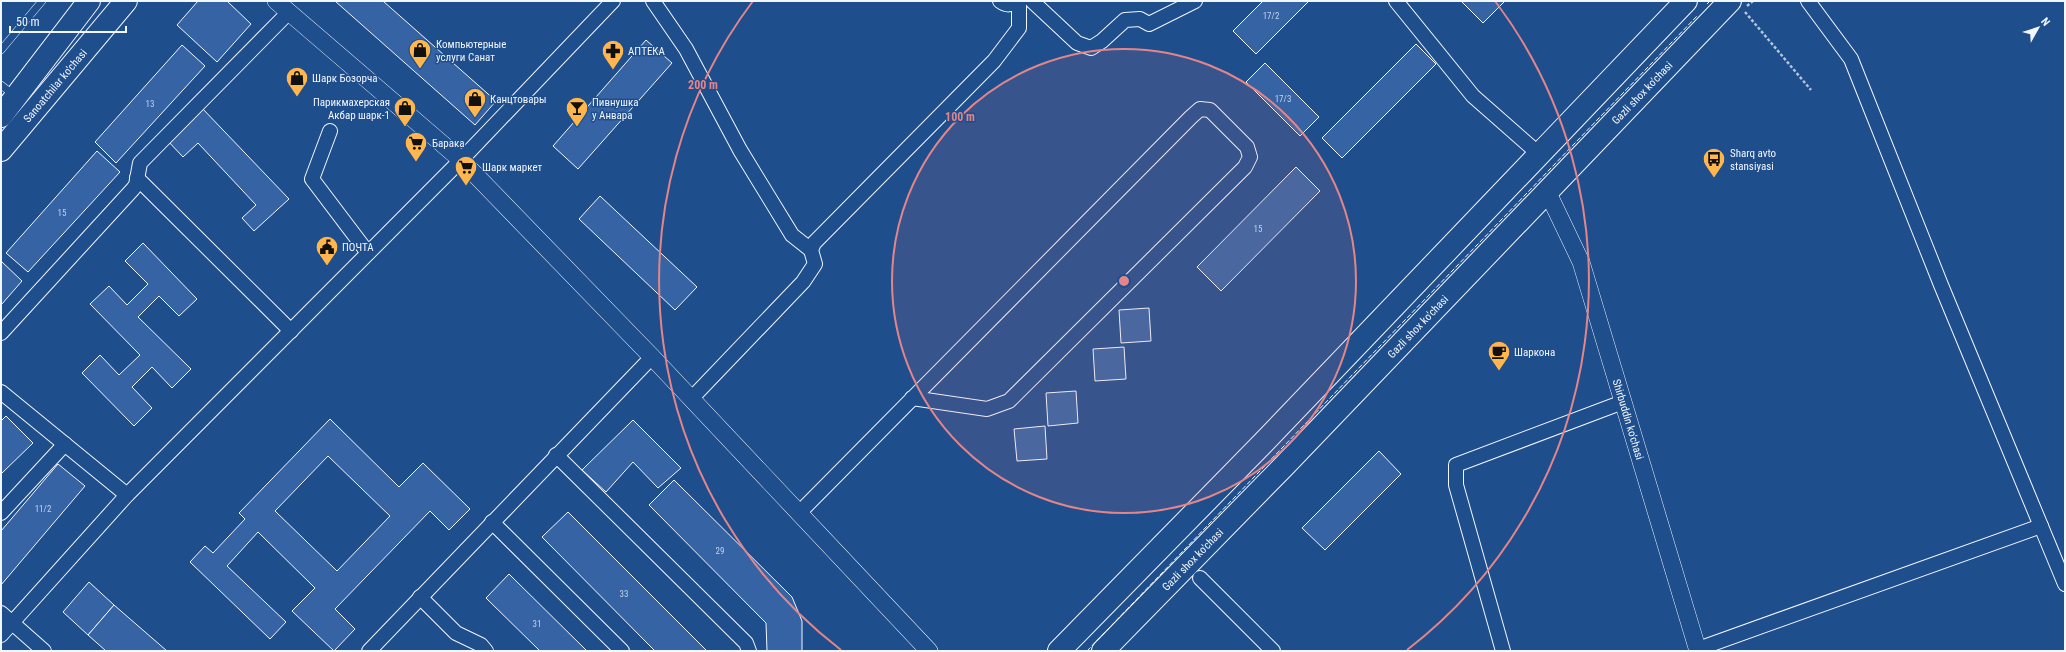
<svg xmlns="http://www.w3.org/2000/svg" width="2066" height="652" viewBox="0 0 2066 652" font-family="'Roboto Condensed',sans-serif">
	<rect width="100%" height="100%" fill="#1f4e8c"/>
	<g fill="#3563a3" stroke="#f2f6ff" fill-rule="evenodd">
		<path d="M198,1h29l24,23 -34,38 -40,-37z"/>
		<path d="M335,1h48l113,100 -21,24z"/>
		<path d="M1263,1h46l-53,53 -23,-23z"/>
		<path d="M1461,1h44l-22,22z"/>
		<path d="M646,40l26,23 -94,106 -25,-23z"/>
		<path d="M1416,44l20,20 -94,94 -20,-20z"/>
		<path d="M182,45l23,21 -89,97 -21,-21z"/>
		<path d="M1265,63l54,54 -19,19 -54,-54z"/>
		<path d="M201,107l88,92 -35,32 -12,-13 14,-13 -58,-62 -15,14 -17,-18z"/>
		<path d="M97,151l23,21 -92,100 -22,-19z"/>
		<path d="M1296,167l24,24 -99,100 -24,-24z"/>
		<path d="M600,196l97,91 -22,23 -96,-91z"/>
		<path d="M143,243l54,56 -18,17 -20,-20 -21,21 53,52 -19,19 -20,-21 -20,20 20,21 -18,18 -52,-53 18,-18 19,20 21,-20 -50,-51 19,-18 18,19 21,-21 -23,-23z"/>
		<path d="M1,261l21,20 -21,24z"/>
		<path d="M1149,308l2,33 -30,2 -2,-33z"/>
		<path d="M1124,347l2,32 -31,2 -2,-32z"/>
		<path d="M1076,391l2,32 -30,3 -2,-33z"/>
		<path d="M6,416l27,27 -32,31v-53z"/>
		<path d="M330,419l69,68 24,-24 47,46 -21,21 -19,-19 -95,98 20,20 -21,22 -42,-40 23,-23 -57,-56 -31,34 59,56 -16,17 -80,-77 15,-16 8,7 32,-34 -6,-6zM328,456l62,60 -53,55 -62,-60z"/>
		<path d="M633,420l48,48 -23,20 -25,-26 -27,30 -24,-22z"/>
		<path d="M1045,426l2,33 -30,2 -3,-32z"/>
		<path d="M1379,451l22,23 -76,76 -23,-22z"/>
		<path d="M58,464l27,22 -84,99v-54z"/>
		<path d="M674,480l118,117 10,24v30h-35l-1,-28 -117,-118z"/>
		<path d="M568,512l139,139h-52l-113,-114z"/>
		<path d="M509,574l78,77h-47l-54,-53z"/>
		<path d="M89,582l25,23 -26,30 -25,-23z"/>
		<path d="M114,605l53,46h-61l-18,-16z"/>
	</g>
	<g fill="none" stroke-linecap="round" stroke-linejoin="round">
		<g stroke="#f2f6ff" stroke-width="8">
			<g id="service">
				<path d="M1,50l41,-49"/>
				<path d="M1,85l13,10"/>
			</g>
		</g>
		<g stroke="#f2f6ff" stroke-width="16">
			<g id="minor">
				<path d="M653,1l33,48 54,101 52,85 19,15"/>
				<path d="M1000,1c7,5 11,4 18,0"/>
				<path d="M1032,1l45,42 14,5 11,-7 23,-21 15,-1 9,5 46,-23"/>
				<path d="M1396,1l77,95 66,58"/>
				<path d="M1808,1l43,58 90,226 124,299"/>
				<path d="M330,131l-18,48 56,74"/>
				<path d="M137,178l154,153"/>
				<path d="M1,333l132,-144 3,-4 4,-22 149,-151"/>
				<path d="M1,392l126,103"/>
				<path d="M691,399l112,-117 12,-18 -4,-14 3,-7 180,-182 25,-33v-27"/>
				<path d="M556,455l190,188 3,8"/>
				<path d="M1,513l64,-69"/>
				<path d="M799,513l392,-396 9,-8 10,1 37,37 3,10 -5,10 -236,234 -22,8 -75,-11"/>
				<path d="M492,522l130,129"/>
				<path d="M1200,578l73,73"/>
				<path d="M420,597l36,36 25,12 5,6"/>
				<path d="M1,613l43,38"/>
				<path d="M1,635l126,-140 334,-335 152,-159"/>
				<path d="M1698,649l343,-123"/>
				<path d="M369,651l283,-294"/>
				<path d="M1503,651l-47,-166v-20l167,-63"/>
			</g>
		</g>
		<g stroke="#f2f6ff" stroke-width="18">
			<g id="tertiary">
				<path d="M276,1l185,159 191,197 277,294"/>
				<path id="s1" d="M1547,191l34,71 117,389"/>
			</g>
		</g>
		<g stroke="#f2f6ff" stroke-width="24">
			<g id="primary">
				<path d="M1,116l88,-115"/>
				<path id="s2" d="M1,150l125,-149"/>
			</g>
		</g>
		<g stroke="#f2f6ff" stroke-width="24">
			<g id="trunk">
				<path d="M1059,651l204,-208 423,-442"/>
				<path id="s3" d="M1103,651l182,-186 445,-464"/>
			</g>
		</g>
		<g stroke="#b3c4dc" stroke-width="2.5" stroke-dasharray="3 2" stroke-linecap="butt">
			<path d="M1747,6l6,-5"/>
			<path d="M1745,12l66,78"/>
		</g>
		<use href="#service" stroke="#1f4e8c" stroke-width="7"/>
		<use href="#minor" stroke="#1f4e8c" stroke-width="14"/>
		<use href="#tertiary" stroke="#1f4e8c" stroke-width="17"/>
		<use href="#primary" stroke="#1f4e8c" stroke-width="22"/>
		<use href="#trunk" stroke="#1f4e8c" stroke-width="22"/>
		<g stroke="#f2f6ff" stroke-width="1" stroke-dasharray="5 2" stroke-linecap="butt">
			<path d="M1707,4l3,-3"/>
			<path d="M1087,651l611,-636"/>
		</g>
	</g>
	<circle cx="1124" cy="281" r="232" fill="#e38589" fill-opacity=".12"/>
	<g fill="none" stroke="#e38589" stroke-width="2">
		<circle cx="1124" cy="281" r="232"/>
		<path d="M841 650A465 465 0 0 1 753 1M1495 1A465 465 0 0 1 1407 650"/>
	</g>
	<defs>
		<g id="shop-pin" transform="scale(1.15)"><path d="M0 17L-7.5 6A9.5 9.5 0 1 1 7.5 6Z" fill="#ffb74d" stroke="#1f4e8c"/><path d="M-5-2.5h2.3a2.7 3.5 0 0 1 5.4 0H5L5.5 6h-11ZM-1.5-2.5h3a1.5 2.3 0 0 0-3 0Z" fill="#111"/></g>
		<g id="pharmacy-pin" transform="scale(1.15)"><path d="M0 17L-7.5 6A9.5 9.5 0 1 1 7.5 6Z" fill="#ffb74d" stroke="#1f4e8c"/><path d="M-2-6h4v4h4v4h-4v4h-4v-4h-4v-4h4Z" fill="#111"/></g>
		<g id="bar-pin" transform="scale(1.15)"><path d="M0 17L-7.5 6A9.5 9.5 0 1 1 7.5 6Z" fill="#ffb74d" stroke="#1f4e8c"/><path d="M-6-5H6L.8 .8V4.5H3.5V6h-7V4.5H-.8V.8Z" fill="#111"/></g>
		<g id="supermarket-pin" transform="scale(1.15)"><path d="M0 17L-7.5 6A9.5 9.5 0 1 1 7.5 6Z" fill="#ffb74d" stroke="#1f4e8c"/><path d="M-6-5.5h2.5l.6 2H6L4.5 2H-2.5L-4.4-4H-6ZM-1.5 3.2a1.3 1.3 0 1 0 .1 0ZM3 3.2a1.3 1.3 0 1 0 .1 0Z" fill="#111"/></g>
		<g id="bus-pin" transform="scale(1.15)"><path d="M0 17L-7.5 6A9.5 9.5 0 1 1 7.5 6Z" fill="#ffb74d" stroke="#1f4e8c"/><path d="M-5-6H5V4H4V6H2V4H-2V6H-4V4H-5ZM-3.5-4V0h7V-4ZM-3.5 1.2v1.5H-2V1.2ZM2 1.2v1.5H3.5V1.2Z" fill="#111"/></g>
		<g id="civic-pin" transform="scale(1.15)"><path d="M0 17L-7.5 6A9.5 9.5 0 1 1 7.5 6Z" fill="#ffb74d" stroke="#1f4e8c"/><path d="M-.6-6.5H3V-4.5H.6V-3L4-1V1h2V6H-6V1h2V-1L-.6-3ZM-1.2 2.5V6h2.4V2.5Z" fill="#111"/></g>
		<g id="cafe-pin" transform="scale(1.15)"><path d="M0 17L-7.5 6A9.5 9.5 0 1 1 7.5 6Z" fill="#ffb74d" stroke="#1f4e8c"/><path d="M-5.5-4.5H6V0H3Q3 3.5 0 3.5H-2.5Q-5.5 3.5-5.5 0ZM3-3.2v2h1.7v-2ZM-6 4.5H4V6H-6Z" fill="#111"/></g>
	</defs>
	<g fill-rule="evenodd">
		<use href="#shop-pin" x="420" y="50"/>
		<use href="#pharmacy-pin" x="613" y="51"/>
		<use href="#shop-pin" x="297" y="78"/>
		<use href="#shop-pin" x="475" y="99"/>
		<use href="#shop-pin" x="405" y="108"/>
		<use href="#bar-pin" x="577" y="108"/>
		<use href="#supermarket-pin" x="416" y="143"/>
		<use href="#bus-pin" x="1714" y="159"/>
		<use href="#supermarket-pin" x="466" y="167"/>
		<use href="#civic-pin" x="327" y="247"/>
		<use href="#cafe-pin" x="1499" y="352"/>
	</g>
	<g text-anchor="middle" stroke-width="3" stroke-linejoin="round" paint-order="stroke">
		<g font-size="9" fill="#c3d1e8">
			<text x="1271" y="19">17/2</text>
			<text x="1283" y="102">17/3</text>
			<text x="150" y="107">13</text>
			<text x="62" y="216">15</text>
			<text x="1258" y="232">15</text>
			<text x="43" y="512">11/2</text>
			<text x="720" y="554">29</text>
			<text x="624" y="597">33</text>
			<text x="537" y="627">31</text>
		</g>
		<g font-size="11" fill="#f2f6ff" stroke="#1f4e8c" text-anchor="start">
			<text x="436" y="48">Компьютерные<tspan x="436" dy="13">услуги Санат</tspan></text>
			<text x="628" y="55">АПТЕКА</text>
			<text x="312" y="82">Шарк Бозорча</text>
			<text x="490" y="103">Канцтовары</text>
			<text x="390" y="106" text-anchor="end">Парикмахерская<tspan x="390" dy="13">Акбар шарк-1</tspan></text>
			<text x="592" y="106">Пивнушка<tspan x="592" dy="13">у Анвара</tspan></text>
			<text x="432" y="147">Барака</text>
			<text x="1730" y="157">Sharq avto<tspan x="1730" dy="13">stansiyasi</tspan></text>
			<text x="482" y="171">Шарк маркет</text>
			<text x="342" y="251">ПОЧТА</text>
			<text x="1514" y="356">Шаркона</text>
		</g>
		<g font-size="11" fill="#f2f6ff" stroke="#1f4e8c">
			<text dy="4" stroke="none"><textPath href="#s2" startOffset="84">Sanoatchilar ko'chasi</textPath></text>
			<text dy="4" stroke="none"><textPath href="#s3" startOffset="776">Gazli shox ko'chasi</textPath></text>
			<text dy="4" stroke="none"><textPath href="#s3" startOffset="452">Gazli shox ko'chasi</textPath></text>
			<text dy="4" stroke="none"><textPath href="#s1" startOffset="243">Shirbuddin ko'chasi</textPath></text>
			<text dy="4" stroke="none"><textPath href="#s3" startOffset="128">Gazli shox ko'chasi</textPath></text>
		</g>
	</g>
	<circle cx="1124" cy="281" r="6" fill="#e38589" stroke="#1f4e8c" stroke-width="2"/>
	<g font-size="12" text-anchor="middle" font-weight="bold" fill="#e38589" stroke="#1f4e8c" stroke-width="3" stroke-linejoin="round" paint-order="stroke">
		<text x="703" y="89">200 m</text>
		<text x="960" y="121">100 m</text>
	</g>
	<rect width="2066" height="652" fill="none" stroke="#f2f6ff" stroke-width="4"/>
	<g transform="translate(2038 28) rotate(51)" stroke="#1f4e8c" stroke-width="3" paint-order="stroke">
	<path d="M0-3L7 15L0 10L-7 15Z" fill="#f2f6ff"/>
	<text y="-6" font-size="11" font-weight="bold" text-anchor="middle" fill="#f2f6ff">N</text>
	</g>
	<path d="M10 26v6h116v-6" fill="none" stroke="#f2f6ff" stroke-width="2"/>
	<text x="16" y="26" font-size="12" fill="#f2f6ff" stroke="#1f4e8c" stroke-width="3" paint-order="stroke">50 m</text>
</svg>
